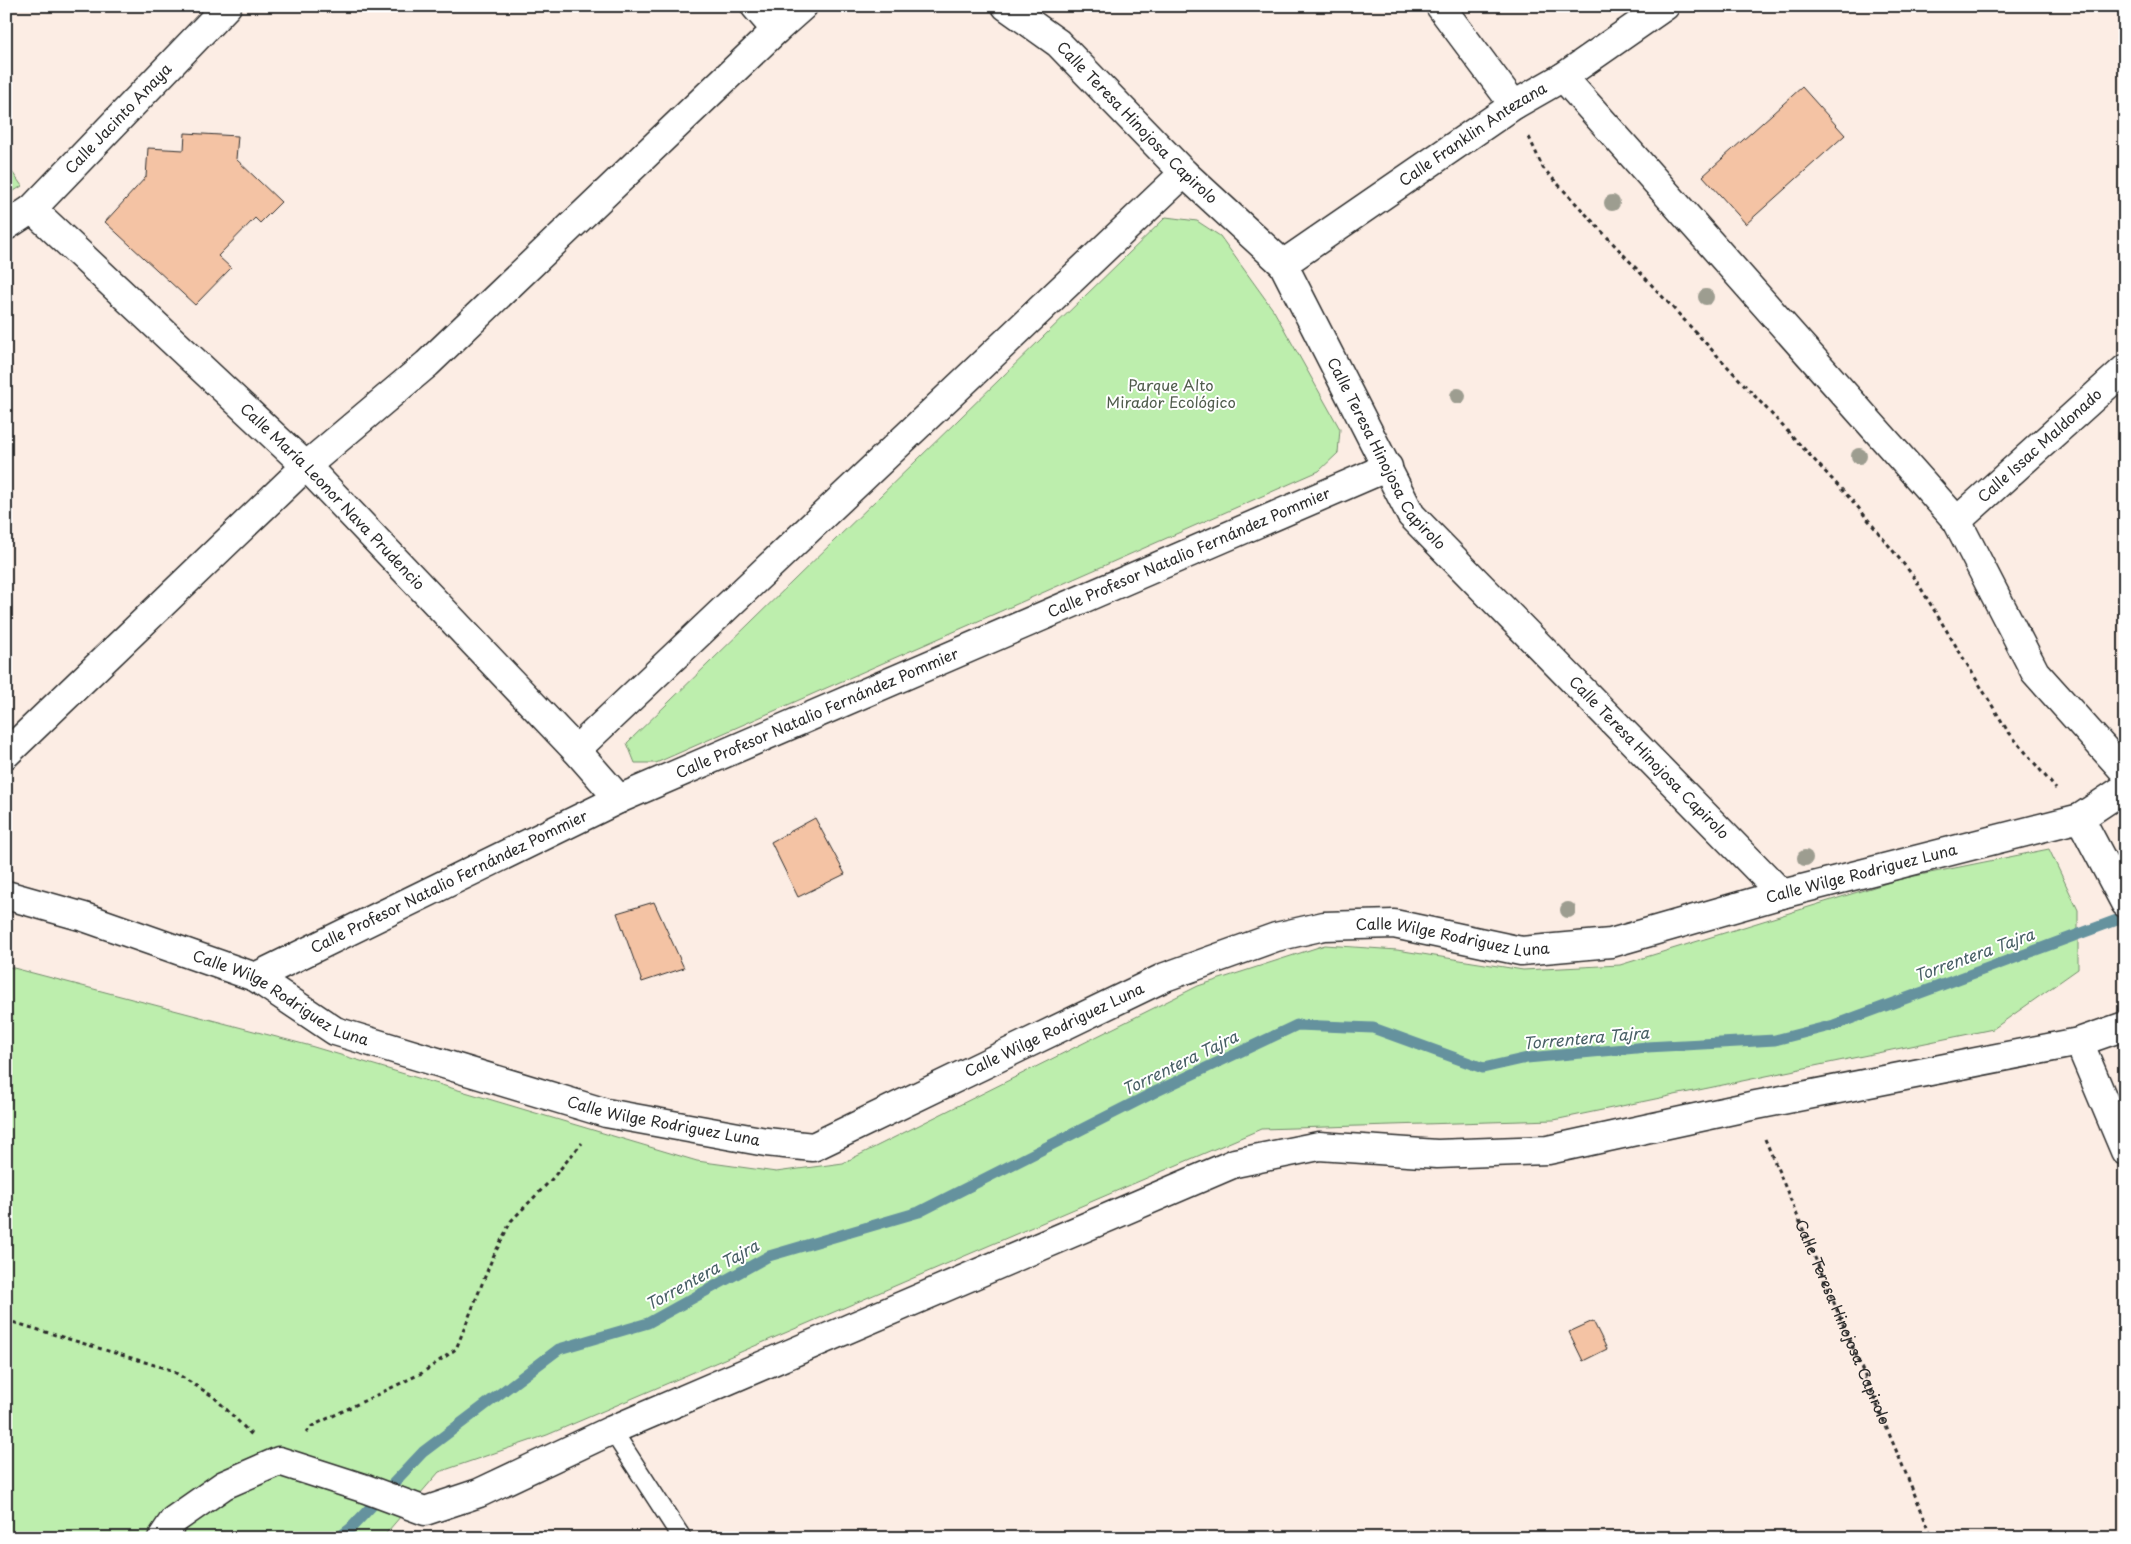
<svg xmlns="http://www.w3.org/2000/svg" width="2131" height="1544" viewBox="0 0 2131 1544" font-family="'Playpen Sans',sans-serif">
	<rect width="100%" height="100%" fill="#fcede4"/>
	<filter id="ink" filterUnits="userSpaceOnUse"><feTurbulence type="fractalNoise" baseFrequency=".02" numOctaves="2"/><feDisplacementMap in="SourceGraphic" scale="10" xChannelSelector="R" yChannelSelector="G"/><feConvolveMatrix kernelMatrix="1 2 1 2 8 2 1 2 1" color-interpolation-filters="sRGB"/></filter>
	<g filter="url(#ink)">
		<g fill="#bdeead" stroke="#748c6c">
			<path d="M6,167l4,2 12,17 -16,10z"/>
			<path d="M1166,217l31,4 23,15 54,75 66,118 -2,24 -19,18 -663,292h-21l-8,-20z"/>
			<path d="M2049,849l29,61v59l-85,60 -439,91 -293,9 -714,306 -108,37 -57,66h-376v-572l301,79 390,116 79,11 67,-9 355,-177 127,-41 72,5 126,20 97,-5 280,-86z"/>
		</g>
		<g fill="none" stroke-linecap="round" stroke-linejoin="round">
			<path stroke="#65929e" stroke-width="11" d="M338,1538l12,-9 73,-77 136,-103 89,-26 121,-67 150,-44 238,-121 140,-66 76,3 110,40 44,-10 120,-11 128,-7 59,-15 291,-108"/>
		</g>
		<g fill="#f4c3a4" stroke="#2b2b2b">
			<path d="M1802,87l43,48 -99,89 -43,-48z"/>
			<path d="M185,133l53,3 -2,23 45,43 -21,21 -5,-5 -37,38 13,12 -36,37 -90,-83 41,-45 2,-29 36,2z"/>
			<path d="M815,818l30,56 -47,23 -27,-55z"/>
			<path d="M654,902l30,66 -42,14 -25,-69z"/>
			<path d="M1593,1321l14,28 -24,12 -14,-29z"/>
		</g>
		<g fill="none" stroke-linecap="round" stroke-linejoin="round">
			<g stroke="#2b2b2b" stroke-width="21">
				<path id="lane" d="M612,1430l70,108"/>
			</g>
			<g stroke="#2b2b2b" stroke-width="31">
				<g id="street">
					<path d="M755,6l21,24"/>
					<path id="s2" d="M1006,6l52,37 126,130 99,91 128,251 371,379"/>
					<path d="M1440,6l74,99"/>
					<path d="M1563,77l394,444 78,151 90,100"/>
					<path id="s3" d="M32,209l274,257 270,284 43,49"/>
					<path id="s4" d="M6,226l26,-17 195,-203"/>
					<path id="s5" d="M1283,264l231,-159 49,-28 102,-71"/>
					<path id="s6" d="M1957,521l168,-152"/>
					<path d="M576,750l608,-577"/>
					<path d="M6,754l300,-288 121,-102 349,-334 27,-24"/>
					<path d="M2080,818l45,85"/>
					<path id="s7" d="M6,895l78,22 171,60 80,54 271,82 160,29 47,5 352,-170 111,-40 48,-11 70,-2 127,27 90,-8 171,-49 298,-76 45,-30"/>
					<path id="s8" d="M255,977l364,-178 769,-332"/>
					<path d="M2079,1042l46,109"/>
					<path d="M162,1538l12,-18 50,-35 55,-24 87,28 59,22 54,-18 133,-63 623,-267 84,-17 118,8 111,-4 203,-44 328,-64 46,-16"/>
				</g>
			</g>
			<g stroke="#2b2b2b" stroke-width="3" stroke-dasharray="4 4" stroke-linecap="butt">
				<path d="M1529,137l14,31 314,338 57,71 93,153 49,59"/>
				<path id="s1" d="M1765,1139l168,399"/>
				<path d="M6,1320l165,50 43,27 38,38"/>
				<path d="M306,1433l6,-7 110,-53 34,-24 36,-90 19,-38 40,-41 31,-37"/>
			</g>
			<use href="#lane" stroke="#fff" stroke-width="18"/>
			<use href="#street" stroke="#fff" stroke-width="28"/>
		</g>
		<g fill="#9d9d90">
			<circle cx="1612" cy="203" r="8"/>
			<circle cx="1706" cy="297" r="8"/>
			<circle cx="1458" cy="396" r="8"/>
			<circle cx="1859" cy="456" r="8"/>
			<circle cx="1805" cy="858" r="8"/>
			<circle cx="1568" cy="910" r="8"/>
		</g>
	</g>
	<g text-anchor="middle" stroke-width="4" stroke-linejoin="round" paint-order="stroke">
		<g font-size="15" fill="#2b2b2b" stroke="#fff">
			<text dy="5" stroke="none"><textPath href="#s4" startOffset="156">Calle Jacinto Anaya</textPath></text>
			<text dy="5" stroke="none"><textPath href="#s2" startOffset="176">Calle Teresa Hinojosa Capirolo</textPath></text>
			<text dy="5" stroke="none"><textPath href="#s5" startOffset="230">Calle Franklin Antezana</textPath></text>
			<text dy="5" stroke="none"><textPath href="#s6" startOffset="112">Calle Issac Maldonado</textPath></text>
			<text dy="5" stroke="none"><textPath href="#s2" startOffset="596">Calle Teresa Hinojosa Capirolo</textPath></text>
			<text dy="5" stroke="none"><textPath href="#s3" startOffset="416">Calle María Leonor Nava Prudencio</textPath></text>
			<text dy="5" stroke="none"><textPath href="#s8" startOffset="1026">Calle Profesor Natalio Fernández Pommier</textPath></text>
			<text dy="5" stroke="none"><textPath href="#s8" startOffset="621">Calle Profesor Natalio Fernández Pommier</textPath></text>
			<text dy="5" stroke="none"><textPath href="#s2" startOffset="1001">Calle Teresa Hinojosa Capirolo</textPath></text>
			<text dy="5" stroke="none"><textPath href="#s7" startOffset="1960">Calle Wilge Rodriguez Luna</textPath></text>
			<text dy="5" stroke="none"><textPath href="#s8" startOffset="216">Calle Profesor Natalio Fernández Pommier</textPath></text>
			<text dy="5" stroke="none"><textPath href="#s7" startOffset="1540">Calle Wilge Rodriguez Luna</textPath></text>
			<text dy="5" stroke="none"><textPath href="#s7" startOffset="295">Calle Wilge Rodriguez Luna</textPath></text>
			<text dy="5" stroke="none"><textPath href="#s7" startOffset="1120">Calle Wilge Rodriguez Luna</textPath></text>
			<text dy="5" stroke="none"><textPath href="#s7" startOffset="700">Calle Wilge Rodriguez Luna</textPath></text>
			<text dy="5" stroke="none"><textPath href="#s1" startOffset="199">Calle Teresa Hinojosa Capirolo</textPath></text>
		</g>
		<g font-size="15" fill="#505c4c" stroke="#fff">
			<text x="1171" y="391">Parque Alto<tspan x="1171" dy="17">Mirador Ecológico</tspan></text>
		</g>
		<g font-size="16" font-style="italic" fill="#485f65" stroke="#fff">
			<text transform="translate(1974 955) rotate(-20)" y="6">Torrentera Tajra</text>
			<text transform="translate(1586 1038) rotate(-5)" y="6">Torrentera Tajra</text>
			<text transform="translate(1180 1063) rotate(-26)" y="6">Torrentera Tajra</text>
			<text transform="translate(702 1275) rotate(-29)" y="6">Torrentera Tajra</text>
		</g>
	</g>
	<rect width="2131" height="1544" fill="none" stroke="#fff" stroke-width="25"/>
	<rect x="12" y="12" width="2106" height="1519" fill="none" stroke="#2b2b2b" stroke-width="2" filter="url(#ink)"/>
</svg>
